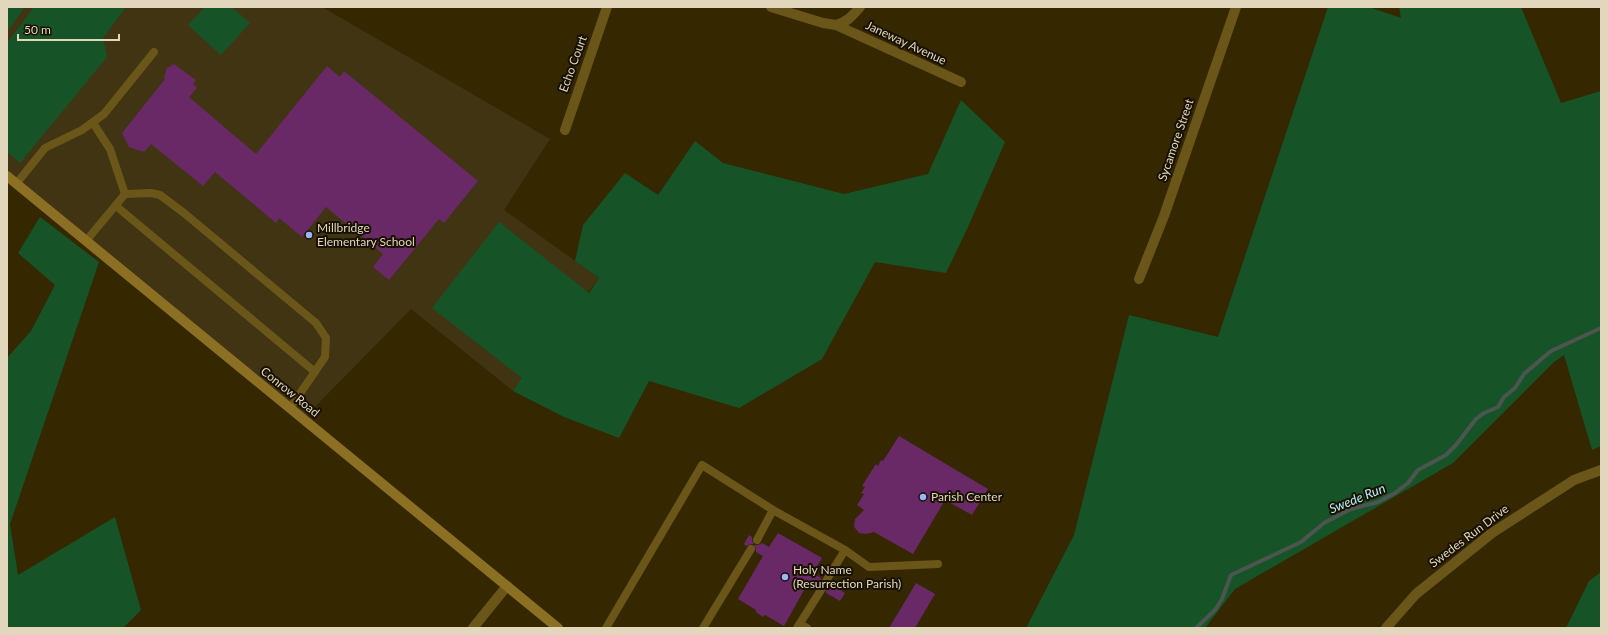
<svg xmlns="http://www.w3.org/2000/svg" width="1608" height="635" viewBox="0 0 1608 635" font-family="Lato,sans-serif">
	<rect width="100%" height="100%" fill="#352700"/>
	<path fill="#403413" d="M7,7h315l228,132 -46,71 95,68 -86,113 -102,-82 -108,110 -296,-243z"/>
	<g fill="#165428">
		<path d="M7,7h18l-18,25z"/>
		<path d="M34,7h92l-23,31 4,19 -87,106 -13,-11v-109z"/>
		<path d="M205,7h27l18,16 -29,32 -33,-30z"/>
		<path d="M1328,7h41l32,11 -2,-11h122l40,96 40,-12v355l-9,4 -28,-95 -10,7 -101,101 -218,126 -30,39h-179l48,-93 55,-220 89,22z"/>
		<path d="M961,100l44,42 -37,85 -22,46 -71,-11 -53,97 -83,49 -90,-27 -30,57 -55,-21 -51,-26 9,-13 -90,-70 67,-86 90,71 10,-15 -24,-17 8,-36 42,-52 33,22 37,-54 28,22 121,31 84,-20z"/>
		<path d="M40,217l59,45 -89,262 8,51 97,-58 26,93 -18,18h-116v-270l24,-27 24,-46 -37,-32z"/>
		<path d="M1601,572v56h-35l23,-47z"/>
	</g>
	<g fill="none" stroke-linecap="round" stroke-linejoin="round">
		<path stroke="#4c554f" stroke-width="4" d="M1196,628l19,-18 7,-11 9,-24 70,-33 23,-19 27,-14 27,-7 17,-9 13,-10 10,-13 28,-15 10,-10 20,-26 8,-6 14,-6 6,-10 11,-9 9,-14 27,-23 50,-23"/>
	</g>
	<g fill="#682966">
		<path d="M174,64l22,16 -3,4 4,4 -8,9 67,57 71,-88 13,11 4,-6 134,110 -34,42 -5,-4 -50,61 -16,-13 10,-13 -57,-47 -24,30 -23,-19 -3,5 -61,-51 -12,14 -52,-42 -7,8 -15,-5 -7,-14 43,-54 -1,-2 3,-9z"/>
		<path d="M899,436l89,53 -16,26 -27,-15 -32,54 -39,-22 -8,2 -7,-1 -4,-5 -1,-2 1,-7 9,-9 -7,-5 7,-11 -3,-1 4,-6 -3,-1 14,-22 2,2 3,-6 2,1z"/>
		<path d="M778,533l44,25 -9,15 8,5v3l1,4 -6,2 -8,-4 -24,43 -19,-11 -2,2 -7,-5v-2l-18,-11 25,-43 -7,-4v-3l-2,-4h4l4,-2 7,4z"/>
		<path d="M749,535l3,2v4l2,3h-3l-5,2 -2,-2z"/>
		<path d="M916,583l19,11 -20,34h-26z"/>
		<path d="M831,584l14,9 -5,8 -14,-8 -1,-7z"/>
	</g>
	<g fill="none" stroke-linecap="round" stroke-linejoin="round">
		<g stroke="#6b561a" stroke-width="8">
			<path d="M16,184l29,-36 37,-18 22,-16 50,-62"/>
			<path d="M125,194l26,-1 9,2 24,18 132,110 10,15 -1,19 -35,51"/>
			<path d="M116,206l199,166"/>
			<path d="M86,241l39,-47 -15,-45 -17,-26"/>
			<path d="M757,540l16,-30 72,40 -19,31"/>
			<path d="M845,550l24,17 69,-3"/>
			<path d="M800,624l7,4"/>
			<path d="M606,628l96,-163 71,45"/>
			<path d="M703,628l48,-79"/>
			<path d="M797,628l24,-38"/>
		</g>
		<g stroke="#6b561a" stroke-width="10">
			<path d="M771,7l52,16 13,2 125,57"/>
			<path d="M836,25c12,-3 17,-10 24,-18"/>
			<path d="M565,130l42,-123"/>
			<path d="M1139,279l25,-63 72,-209"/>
			<path d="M473,628l34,-42"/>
			<path d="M1386,628l30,-34 76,-61 82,-53 27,-10"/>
		</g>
		<path stroke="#8b7024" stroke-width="10" d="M7,176l551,452"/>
	</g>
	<g fill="#9bb4fd" stroke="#191100" stroke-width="1.5">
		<circle cx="309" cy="235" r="4"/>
		<circle cx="923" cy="497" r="4"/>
		<circle cx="785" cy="577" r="4"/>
	</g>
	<g text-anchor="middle" stroke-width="4" stroke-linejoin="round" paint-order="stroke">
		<g font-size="12" fill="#e2d7bd" stroke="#191100">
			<text transform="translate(906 43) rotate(25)" y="4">Janeway Avenue</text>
			<text transform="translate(573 64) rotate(-70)" y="4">Echo Court</text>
			<text transform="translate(1176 140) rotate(-71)" y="4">Sycamore Street</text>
			<text transform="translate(290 392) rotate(39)" y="4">Conrow Road</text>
			<text transform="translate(1469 536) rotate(-37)" y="4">Swedes Run Drive</text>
		</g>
		<g font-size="12" fill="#e2d7bd" stroke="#191100" text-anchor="start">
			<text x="317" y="232">Millbridge<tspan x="317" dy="14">Elementary School</tspan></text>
			<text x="931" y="501">Parish Center</text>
			<text x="793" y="574">Holy Name<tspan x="793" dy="14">(Resurrection Parish)</tspan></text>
		</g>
		<g font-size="13" font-style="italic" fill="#b5eff9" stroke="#191100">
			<text transform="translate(1357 498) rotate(-22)" y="5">Swede Run</text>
		</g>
	</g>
	<rect width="1608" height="635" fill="none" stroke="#e2d7bd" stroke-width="16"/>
	<path d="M18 34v6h101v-6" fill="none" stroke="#e2d7bd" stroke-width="2"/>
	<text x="24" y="34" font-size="12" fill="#e2d7bd" stroke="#191100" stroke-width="3" paint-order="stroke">50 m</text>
</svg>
